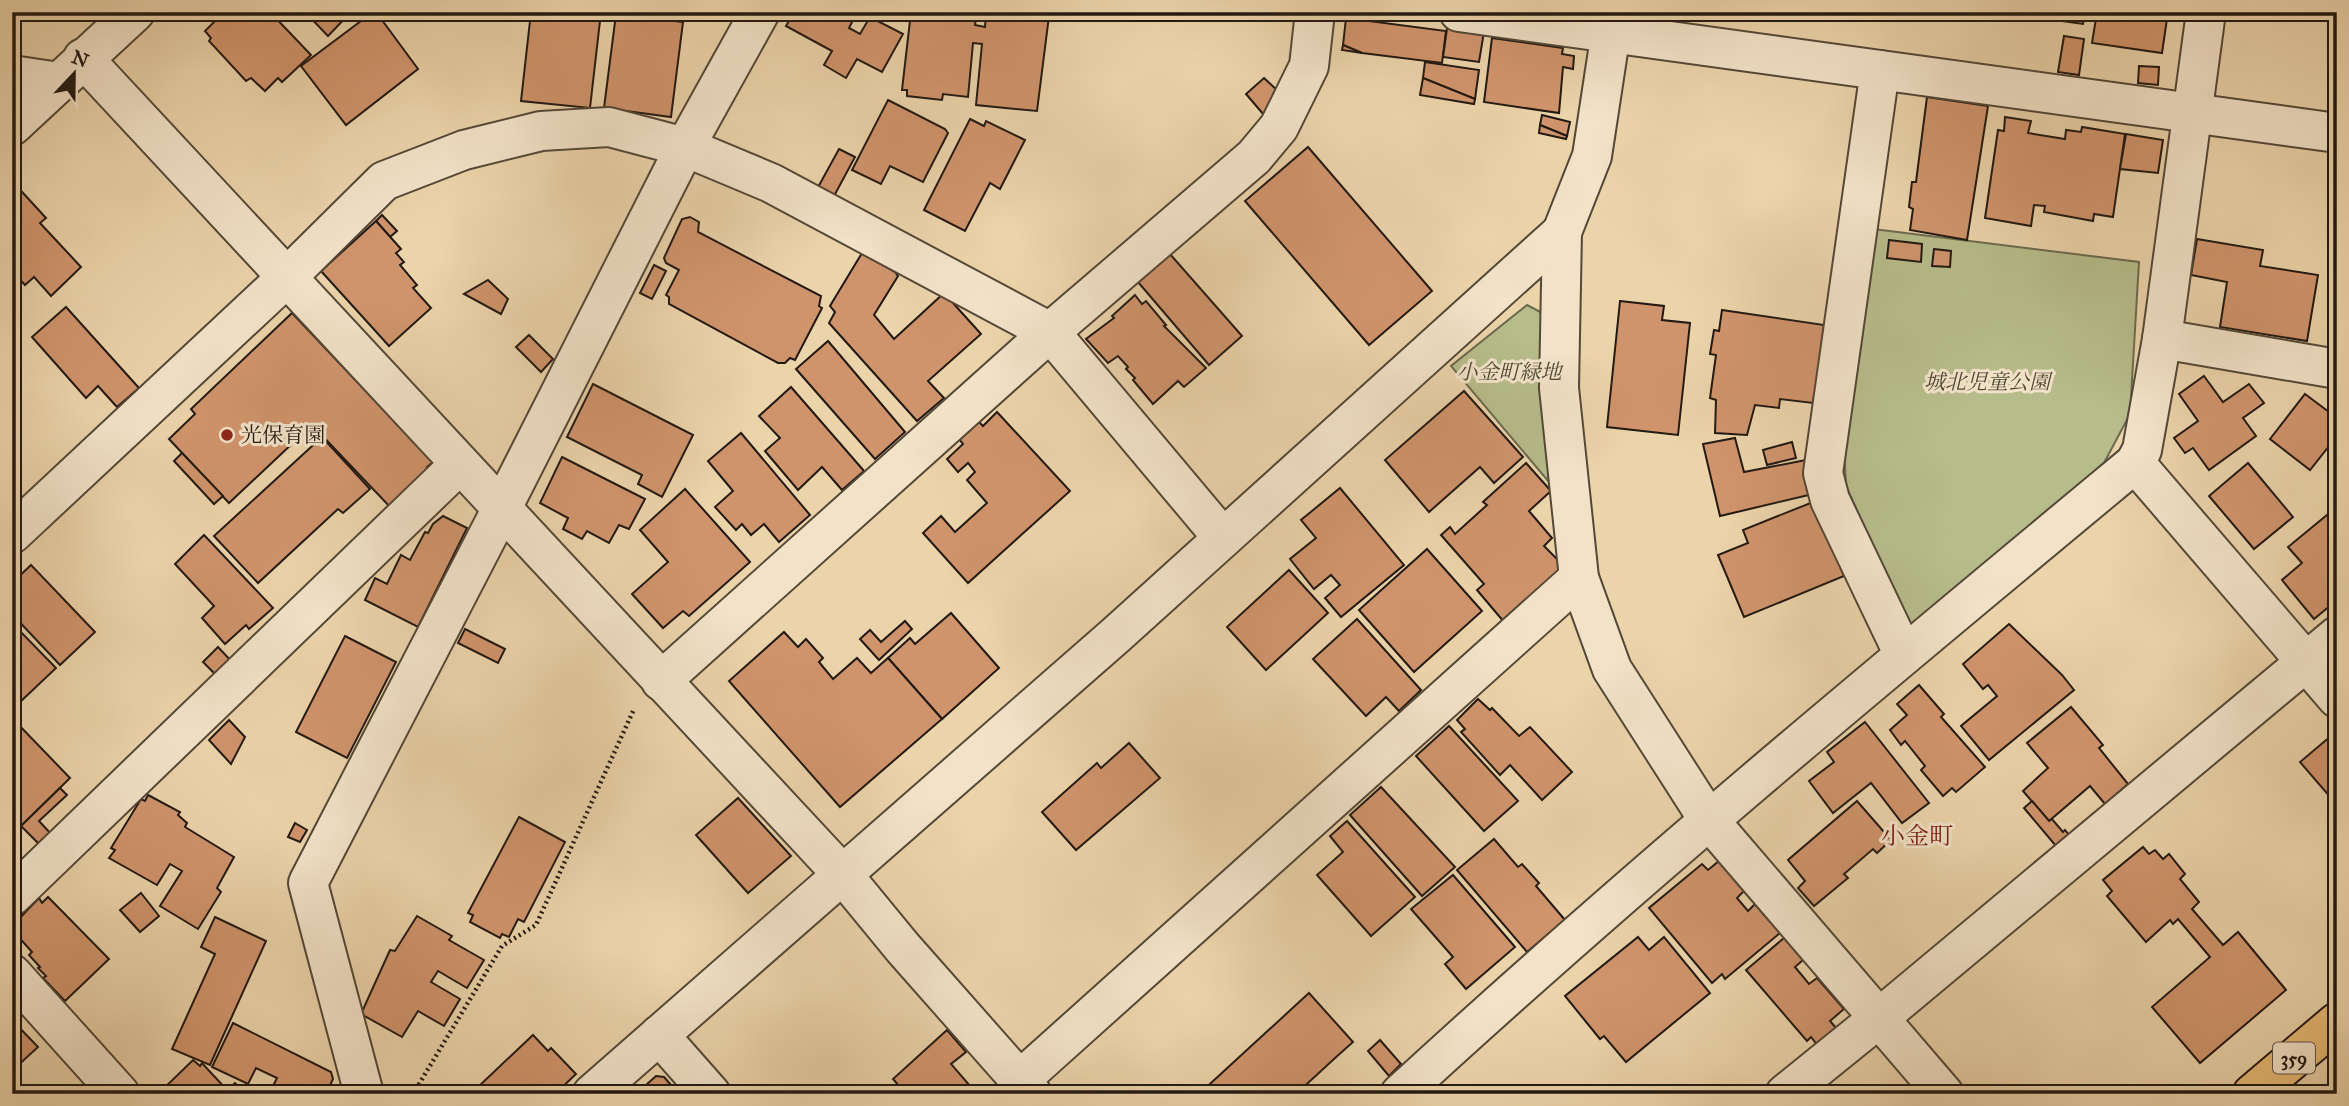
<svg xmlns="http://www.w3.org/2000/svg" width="2349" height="1106" viewBox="0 0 2349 1106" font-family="'IM FELL Great Primer','Noto Serif JP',serif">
	<rect width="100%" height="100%" fill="#ebd3aa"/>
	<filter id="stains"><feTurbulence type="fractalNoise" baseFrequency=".00286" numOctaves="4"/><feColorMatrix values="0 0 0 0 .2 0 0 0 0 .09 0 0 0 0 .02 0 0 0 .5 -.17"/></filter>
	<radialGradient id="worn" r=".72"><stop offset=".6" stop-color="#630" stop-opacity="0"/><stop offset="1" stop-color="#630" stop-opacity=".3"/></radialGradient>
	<g fill="#b6bc8a" stroke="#6c6a4e" stroke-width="2">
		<path d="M1873,229l266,33 -9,152 -26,49 -193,169 -65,-146 -4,-81z"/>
		<path d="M1527,305l23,12 -1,165 -98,-116z"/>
	</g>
	<g fill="#d0946c" stroke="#221912" stroke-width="2">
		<path d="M224,12h46l41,43 -29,27 -4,-4 -13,13 -14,-13 -5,3 -37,-40 2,-3 -6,-7z"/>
		<path d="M305,12h46l-23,24z"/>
		<path d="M373,12h3l42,57 -72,56 -45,-59z"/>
		<path d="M531,12h70l-11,96 -69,-7z"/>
		<path d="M794,12h59l3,2 -7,14 11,6 10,-17 33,17 -21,38 -25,-13 -11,19 -22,-13 8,-14 -46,-25z"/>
		<path d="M911,12h66l-2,13 10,2 1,-15h49l14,4 -12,95 -61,-6 6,-61 -9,-1 -5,54 -25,-3 -1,6 -35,-4v-6h-5z"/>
		<path d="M2039,12h46l-2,12 -22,-3v-3l-22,-3z"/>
		<path d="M2097,12h71l-6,41 -70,-10z"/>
		<path d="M616,14l67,8 -12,95 -67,-9z"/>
		<path d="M1346,18l100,13 -4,32 -80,-10 -19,-8z"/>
		<path d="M1447,28l37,4 -5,30 -36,-5z"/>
		<path d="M2064,36l20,3 -5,36 -21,-3z"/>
		<path d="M1492,38l71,10 -1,6 12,2 -1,13 -10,-2 -4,46 -75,-11z"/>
		<path d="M1343,45l19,8 -20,-3z"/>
		<path d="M1425,62l54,8 -4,29 -52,-21z"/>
		<path d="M2139,66l20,1 -1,18 -20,-2z"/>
		<path d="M1264,78l15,14 -15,23 -18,-21z"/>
		<path d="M1423,78l52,21 -1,5 -54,-9z"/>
		<path d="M1927,97l61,9 -21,134 -57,-10 3,-21 -4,-2 3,-25h4z"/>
		<path d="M888,100l57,29 3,4 -25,49 -33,-16 -9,18 -29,-14z"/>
		<path d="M1542,115l28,7 -3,14 -27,-11z"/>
		<path d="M2005,117l26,4 -3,12 37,6 1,-9 15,2 1,-5 43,7 -12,83 -19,-3 -1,7 -49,-9 1,-6 -11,-1 -3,21 -46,-8 13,-88 6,1z"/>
		<path d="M970,119l14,7 2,-5 39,19 -25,49 -10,-6 -25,48 -41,-21z"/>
		<path d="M1540,125l27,11 -1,3 -27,-6z"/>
		<path d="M2126,134l37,6 -5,33 -38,-4z"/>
		<path d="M1308,147l124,144 -63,54 -124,-144z"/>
		<path d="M839,149l16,8 -22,41 -16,-9z"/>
		<path d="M12,181l34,37 -6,5 41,44 -30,29 -17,-19 -9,8 -13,-14z"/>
		<path d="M382,215l15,16 -7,6 -14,-16z"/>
		<path d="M690,217l9,5 -1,10 123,64 -2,10 3,2 -27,52 -5,-2 -5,5h-7l-109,-59v-7l-3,-2 13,-25 -13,-7 -2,-5 18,-39z"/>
		<path d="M376,221l25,28 -5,4 8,9 -4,3 17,20 -4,3 18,20 -42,38 -68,-75z"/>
		<path d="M2197,239l66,11 -3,16 58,9 -11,66 -87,-14 7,-45 -36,-7z"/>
		<path d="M1889,240l33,4 -1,18 -34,-4z"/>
		<path d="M1934,249l17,2 -1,16 -18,-1z"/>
		<path d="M862,253l33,19 3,4 -24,39 20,24 50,-46 37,41 -53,47 16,17 -27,23 -88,-98 6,-11 -5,-6z"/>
		<path d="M1170,254l72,82 -33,29 -71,-83z"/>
		<path d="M654,265l12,6 -14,28 -12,-6z"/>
		<path d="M488,280l20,19 -7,15 -37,-20z"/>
		<path d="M2337,284v53l-8,-1z"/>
		<path d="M1135,295l7,9 4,-3 20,24 -2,1 42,42 -22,19 -6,-6 -25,23 -20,-24 2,-2 -9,-9 2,-2 -10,-11 -10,7 -22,-24 28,-21 -2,-2z"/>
		<path d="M1620,301l44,5 -2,14 28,3 -12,112 -71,-8z"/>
		<path d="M66,307l73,81 -22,19 -19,-21 -12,12 -54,-61z"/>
		<path d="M1722,310l102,15 -5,39h4l-5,32 -4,-1 -1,8 -33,-4 -1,9 -24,-3 -8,30 -32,-2 1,-33 -6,-2 6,-43 -6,-1 4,-24 5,1z"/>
		<path d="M292,313l141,149 -6,5 5,5 -40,37 -80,-84 -83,78 -60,-64 26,-25 -4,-5z"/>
		<path d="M529,335l24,24 -12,13 -25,-25z"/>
		<path d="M828,341l77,91 -30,27 -79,-90z"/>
		<path d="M2204,376l19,26 26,-18 15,19 -21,15 13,18 -47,34 -16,-22 -8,5 -11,-15 24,-17 -19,-27z"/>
		<path d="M593,384l100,51 -31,62 -24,-13 4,-9 -75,-38z"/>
		<path d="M791,387l73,84 -22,19 -20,-23 -24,23 -33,-39 15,-13 -21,-22z"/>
		<path d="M1464,391l59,66 -29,26 -14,-16 -51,45 -44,-52z"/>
		<path d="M2305,394l32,24v18l-27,34 -40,-31z"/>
		<path d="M997,412l73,79 -102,92 -45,-50 18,-17 14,16 32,-29 -20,-23 8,-8 -7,-9 -10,9 -11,-13 16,-15 -4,-5 19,-18 5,5z"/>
		<path d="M741,433l69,82 -31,27 -15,-18 -13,11 -9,-11 -6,6 -21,-23 18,-16 -25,-30z"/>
		<path d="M322,437l48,52 -27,24 -5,-4 -80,74 -44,-47z"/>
		<path d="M1735,438l9,34 62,-12 7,34 -93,22 -17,-72z"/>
		<path d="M1792,442l4,16 -29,7 -4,-15z"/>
		<path d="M182,453l41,43 -9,8 -40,-43z"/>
		<path d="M562,457l83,42 -16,30 -10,-4 -10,18 -22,-12 -5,8 -19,-10 5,-11 -28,-15z"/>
		<path d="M1526,463l25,28 -22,20 23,27 -8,8 16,16 -1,9 -55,51 -27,-32 7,-6 -43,-49 9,-8 5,7 32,-29 -4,-3z"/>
		<path d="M2248,463l45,54 -39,32 -45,-53z"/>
		<path d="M1340,488l64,77 -63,52 -16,-19 15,-13 -9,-10 -17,14 -24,-30 26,-21 -15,-18z"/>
		<path d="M2337,488v16l-8,-9z"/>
		<path d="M685,489l65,73 -61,54 -6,-5 -20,17 -31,-34 36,-32 -28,-32z"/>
		<path d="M1813,502l31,74 -100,41 -26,-62 30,-12 -5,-13z"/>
		<path d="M2327,515l10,12v73l-23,19 -32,-39 20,-17 -14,-16z"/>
		<path d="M443,516l24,12 -49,99 -53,-27 10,-22 12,6 14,-29 9,5 15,-28 3,1 5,-9z"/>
		<path d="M204,535l69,73 -24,21 -3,-4 -21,19 -23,-26 12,-12 -39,-42z"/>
		<path d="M1427,549l55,62 -68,61 -55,-62z"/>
		<path d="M31,565l64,67 -35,33 -48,-51v-31z"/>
		<path d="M1289,570l39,43 -62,57 -39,-43z"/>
		<path d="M951,613l48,55 -57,51 -54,-61 22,-20 5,6z"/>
		<path d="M1357,619l64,71 -22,21 -13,-14 -20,19 -53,-57z"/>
		<path d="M905,621l7,8 -33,31 -19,-21 10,-9 11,12z"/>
		<path d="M12,623l44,45 -37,35 -7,-7z"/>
		<path d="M2009,624l53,51 12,15 -85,70 -28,-34 36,-30 -9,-11 -5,4 -20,-25z"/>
		<path d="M465,629l40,20 -7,14 -40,-20z"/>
		<path d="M784,632l14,15 8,-8 17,19 -4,4 14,17 24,-21 14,15 17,-15 54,61 -102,88 -111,-126z"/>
		<path d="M345,636l51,26 -49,96 -51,-26z"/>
		<path d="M218,647l15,16 -15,14 -15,-15z"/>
		<path d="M1919,685l25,29 -3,3 44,50 -29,25 -4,-4 -9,8 -22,-26 4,-4 -20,-25 -4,4 -11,-15 17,-15 -10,-11z"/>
		<path d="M1478,699l12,11 2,-2 27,28 11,-9 42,45 -30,28 -32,-35 -10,10 -39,-43 4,-3 -8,-9z"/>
		<path d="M2071,707l32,38 -4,3 29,36 -23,20 -15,-18 -41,35 -26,-30 25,-23 -21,-25z"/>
		<path d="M14,720l56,58 -49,48 -9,-9v-95z"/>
		<path d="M229,720l16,17 -14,27 -22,-24z"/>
		<path d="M1865,722l64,81 -27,20 -31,-40 -38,30 -24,-32 25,-19 -7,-10z"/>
		<path d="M1449,726l69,75 -34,30 -68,-75z"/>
		<path d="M2337,731v74l-37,-43z"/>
		<path d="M1129,743l31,35 -84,72 -34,-38 55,-49 4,5z"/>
		<path d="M1381,787l74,80 -33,29 -72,-81z"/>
		<path d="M60,788l7,7 -28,26 13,14 -11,11 -20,-20z"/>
		<path d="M148,795l32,17 -2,3 9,8 -2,4 49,30 -17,31 4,4 -23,37 -38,-23 22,-35 -12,-7 -13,21 -48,-27 6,-8 -4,-2 30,-49 4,2z"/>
		<path d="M738,798l53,58 -43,37 -52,-58z"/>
		<path d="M1857,801l34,39 -14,13 -4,-4 -29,25 4,4 -34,28 -16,-18 7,-7 -17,-21z"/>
		<path d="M2032,801l17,20 3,-2 11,13 2,-2 4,5 -13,11 -32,-38z"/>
		<path d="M519,817l46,25 -41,80 -6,-3 -9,18 -7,-3 -2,4 -30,-16 3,-7 -5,-2z"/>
		<path d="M1347,821l68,76 -44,39 -54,-61 26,-23 -13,-16z"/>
		<path d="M295,823l12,7 -7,12 -12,-5z"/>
		<path d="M1494,839l24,28 4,-3 17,19 -3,3 29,34 -38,32 -70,-82z"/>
		<path d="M2143,847l6,7 6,-4 8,9 6,-5 16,20 -5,5 19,23 -7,7 31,36 15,-13 48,58 -86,73 -48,-56 58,-50 -32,-38 -5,5 -3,-4 -24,22 -39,-46 5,-5 -9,-11z"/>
		<path d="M1719,861l25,30 -7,7 11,13 7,-7 25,29 -55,46 -3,-5 -10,9 -63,-75 53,-44 6,6z"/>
		<path d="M1453,875l62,72 -49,42 -21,-25 8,-7 -42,-48z"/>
		<path d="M141,893l18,23 -19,16 -20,-22z"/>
		<path d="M48,897l61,62 -44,42 -22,-23 3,-2 -8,-8 2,-1 -11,-12 3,-3 -17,-19 2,-1 -5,-6 27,-28 3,5z"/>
		<path d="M417,916l35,20 -3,4 35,20 -17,28 -29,-17 -7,11 29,17 -16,27 -26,-15 -16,26 -41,-23 29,-64 5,1z"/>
		<path d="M215,917l51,24 -56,124 -38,-16 43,-95 -14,-7z"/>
		<path d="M1638,937l11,13 15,-13 46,56 -84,69 -22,-26 -4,3 -35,-43z"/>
		<path d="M1784,938l19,22 -8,7 14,17 8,-6 27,31 -14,12 7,8 -19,17 -7,-9 -4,4 -61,-71z"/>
		<path d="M1309,993l44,49 -19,17 -38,35h-97z"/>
		<path d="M12,1020l26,27 -26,24z"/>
		<path d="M233,1023l98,49 2,7 -7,15h-57l8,-16 -21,-10 -8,16 -36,-17z"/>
		<path d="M947,1030l19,22 -15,12 26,30h-71l-13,-15z"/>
		<path d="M533,1035l15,16 3,-3 25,26 -21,20h-70l-7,-7z"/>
		<path d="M1380,1040l21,24 -12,12 -21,-25z"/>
		<path d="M193,1060l7,6 2,-3 25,27 8,-7 9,9 2,-2 3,4h-91z"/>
		<path d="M656,1076l8,1 15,17h-43z"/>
	</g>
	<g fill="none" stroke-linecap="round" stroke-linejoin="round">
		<g stroke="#544838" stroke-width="42">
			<g id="minor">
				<path d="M1459,12l878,121"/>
				<path d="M1614,12l-22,144 -30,76 -3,156 20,190 33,91 96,150 236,275"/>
				<path d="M83,58l760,817 60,73 129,146"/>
				<path d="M1880,70l-57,403 7,27 74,155"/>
				<path d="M12,75l47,7"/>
				<path d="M12,126l123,-114"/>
				<path d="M2162,339l175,30"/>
				<path d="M2135,463l202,235"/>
				<path d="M12,534l274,-256 98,-97 80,-31 77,-19 68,-4 76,20 86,36 279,149 173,206"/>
				<path d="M661,681l389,-349 204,-175 25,-30 30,-61 6,-54"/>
				<path d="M12,896l447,-431"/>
				<path d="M12,974l108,120"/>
				<path d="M659,1035l52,59"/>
				<path d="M1020,1080l559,-502"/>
				<path d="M364,1094l-56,-211 193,-373 184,-363 75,-135"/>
				<path d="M592,1094l524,-459 446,-403"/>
				<path d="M1400,1094c238,-219 487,-425 735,-631l7,-13 20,-111 44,-327"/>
				<path d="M1785,1094l94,-76 458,-382"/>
			</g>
		</g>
		<g stroke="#221912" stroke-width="42">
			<path id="highway" d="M2252,1094l85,-72"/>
		</g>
		<path stroke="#221912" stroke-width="4.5" stroke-dasharray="2 3.5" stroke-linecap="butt" d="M413,1094l89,-148 34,-21 98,-216"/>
		<use href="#minor" stroke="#f2e2c8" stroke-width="38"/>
		<use href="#highway" stroke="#e6ba75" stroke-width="38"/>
	</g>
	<circle fill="#8f2418" stroke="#f2e2c8" stroke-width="2.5" cx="227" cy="435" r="7"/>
	<g text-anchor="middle" stroke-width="6" stroke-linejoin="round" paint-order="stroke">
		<rect fill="#f2e2c8" stroke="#605549" stroke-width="2" x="2273" y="1042.5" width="42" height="31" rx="5"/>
		<g font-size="19" font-weight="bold" fill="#221912">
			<text x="2294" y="1065">359</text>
		</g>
		<g font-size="21" font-style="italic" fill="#4e4a36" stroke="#f2e2c8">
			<text x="1509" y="379">小金町緑地</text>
			<text x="1987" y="389">城北児童公園</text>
		</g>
		<g font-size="21" fill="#221912" stroke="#f2e2c8" text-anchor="start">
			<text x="241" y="442">光保育園</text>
		</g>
		<g font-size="24" fill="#7a1f14" stroke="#f2e2c8">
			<text x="1917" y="844">小金町</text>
		</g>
	</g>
	<rect width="2349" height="1106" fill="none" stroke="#ebd3aa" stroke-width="42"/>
	<rect x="14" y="14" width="2321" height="1078" fill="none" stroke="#221912" stroke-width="3.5"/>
	<rect x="21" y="21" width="2307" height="1064" fill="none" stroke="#221912" stroke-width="2"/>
	<g transform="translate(74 74) rotate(22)" stroke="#f2e2c8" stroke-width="5" paint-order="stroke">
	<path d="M0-5L12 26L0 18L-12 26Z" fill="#221912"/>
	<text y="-10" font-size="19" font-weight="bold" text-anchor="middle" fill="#221912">N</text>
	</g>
	<rect width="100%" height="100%" filter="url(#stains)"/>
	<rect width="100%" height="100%" fill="url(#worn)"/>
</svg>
